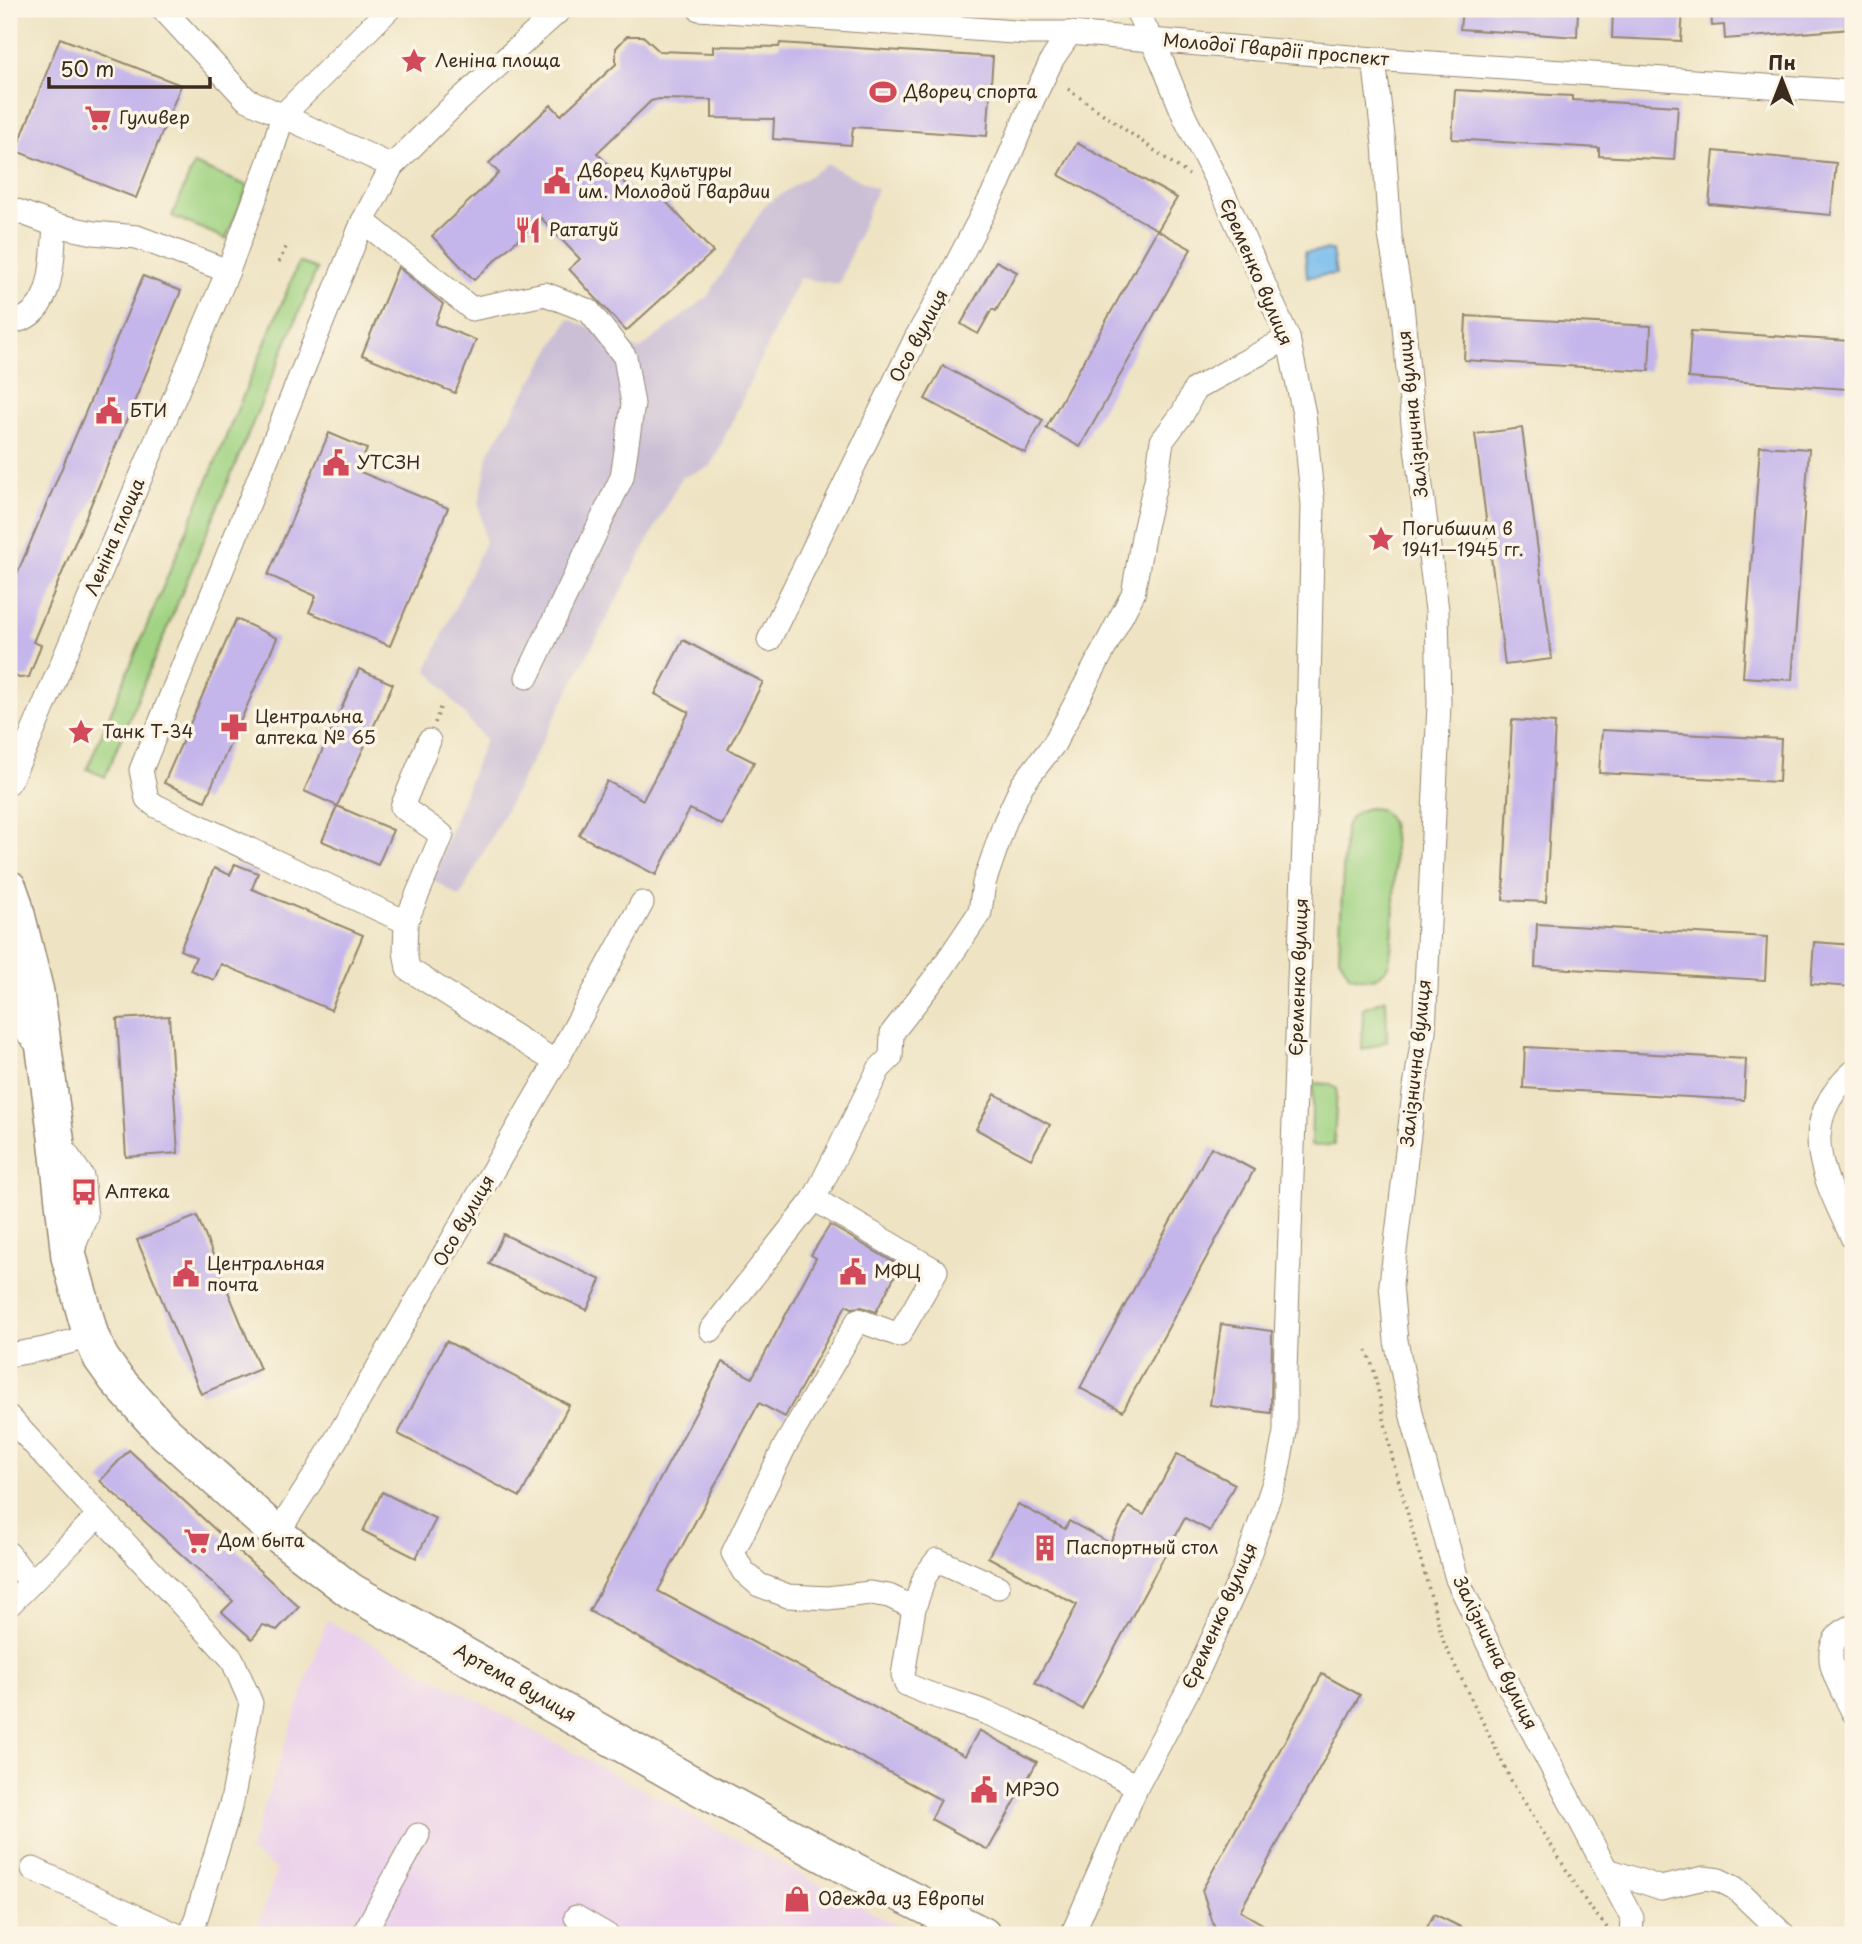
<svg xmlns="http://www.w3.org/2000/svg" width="1862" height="1944" viewBox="0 0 1862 1944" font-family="'Playpen Sans',sans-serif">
	<rect width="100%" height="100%" fill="#fcf5e5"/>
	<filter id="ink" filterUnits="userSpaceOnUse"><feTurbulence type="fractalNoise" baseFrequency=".0143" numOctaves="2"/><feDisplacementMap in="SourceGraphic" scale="14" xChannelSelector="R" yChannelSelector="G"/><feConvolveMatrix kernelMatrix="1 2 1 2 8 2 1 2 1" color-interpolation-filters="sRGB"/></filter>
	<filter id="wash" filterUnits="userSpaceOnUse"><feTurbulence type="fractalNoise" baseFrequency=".00686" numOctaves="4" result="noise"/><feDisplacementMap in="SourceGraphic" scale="28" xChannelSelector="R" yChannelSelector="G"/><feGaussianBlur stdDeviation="1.57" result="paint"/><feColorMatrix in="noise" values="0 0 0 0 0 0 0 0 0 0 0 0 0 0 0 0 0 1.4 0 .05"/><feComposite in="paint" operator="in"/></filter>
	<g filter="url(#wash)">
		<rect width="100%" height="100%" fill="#eee3c2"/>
		<path fill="#ebd1eb" d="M327,1620l587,315h-659l22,-66 -28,-17z"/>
		<path fill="#cbbfd5" d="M827,164l50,25 -38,95 -40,-6 -88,188 -30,12 -221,419 -28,-18 53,-139 -58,-71 58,-127 -6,-38 10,-52 80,-133 70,31 69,-54 56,-90z"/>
		<g fill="#a1d383" stroke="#6e7e50" stroke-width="2">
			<path d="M194,164l54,22 -22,53 -54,-23z"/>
			<path d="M299,262l18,7 -212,508 -18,-8z"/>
			<path d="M1369,808c10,0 17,3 21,13 7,14 5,132 -3,146 -9,15 -24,13 -38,8l-10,-18 6,-128c4,-12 11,-19 24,-21z"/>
			<path d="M1386,999l1,42 -25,9 1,-42z"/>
			<path d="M1313,1083l16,1 8,5 -3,56 -23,1z"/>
		</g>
		<path fill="#75bbec" stroke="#587285" stroke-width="2" d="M1332,250l4,24 -29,3 -2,-25z"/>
		<g id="blocks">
			<g fill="#c4b5eb">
				<path d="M1462,9h116l-1,28 -117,-8z"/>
				<path d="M1613,9h70l-2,32 -69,-3z"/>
				<path d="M1711,9h138l2,20 -126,10 -1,-14 -12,1z"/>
				<path d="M627,36h16l16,15 54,2v-7l66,1 1,-4 213,14 -6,79 -134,-9 -2,18 -78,-6 1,-20 -62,-1v-18l-53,-1 -8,2 -54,52 45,48 13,-11 58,62 -87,79 -57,-62 11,-10 -39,-41 -67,62 -42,-44 67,-63 -10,-10 62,-58 10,10 55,-51v-16z"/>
				<path d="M60,38l121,47 -45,113 -120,-47z"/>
				<path d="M1455,90l117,6v4l106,6 -4,54 -75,-4v-8l-147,-9z"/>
				<path d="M1077,143l100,55 -19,32 -99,-55z"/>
				<path d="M1714,151l122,12 -5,52 -122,-11z"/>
				<path d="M1157,230l34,19 -111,198 -34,-19z"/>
				<path d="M996,261l21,11 -21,39 -4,-2 -14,25 -17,-10z"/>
				<path d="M398,267l45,37 -8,20 41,16 -21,53 -93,-38z"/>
				<path d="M143,276l38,15 -148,351 8,3 -12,32 -10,1 -10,-6v-79z"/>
				<path d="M1466,316l185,10 -2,45 -185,-11z"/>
				<path d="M1691,331l159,10 -3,48 -159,-11z"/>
				<path d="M943,366l100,54 -18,33 -100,-54z"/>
				<path d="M1522,428l30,231 -47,6 -30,-231z"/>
				<path d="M329,433l38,16 -9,22 90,37 -58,138 -81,-34 7,-16 -48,-21z"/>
				<path d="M1760,446l49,3 -17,231 -49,-3z"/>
				<path d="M236,619l41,19 -72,163 -41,-18z"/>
				<path d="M683,640l80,42 -35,67 26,13 -32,63 -32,-16 -34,66 -77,-40 28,-54 36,19 46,-88 -34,-18z"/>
				<path d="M359,669l34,15 -56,122 -33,-15z"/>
				<path d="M1512,720l43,3 -9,179 -43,-2z"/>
				<path d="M1602,730l179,9 -2,43 -180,-9z"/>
				<path d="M337,806l56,24 -15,35 -56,-24z"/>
				<path d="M235,864l23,9 -6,16 111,46 -32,75 -110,-46 -7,16 -24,-10 6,-13 -16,-7 34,-82 16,7z"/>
				<path d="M1537,924l230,13 -2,43 -230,-13z"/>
				<path d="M1814,942l39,3v42l-42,-3z"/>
				<path d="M169,1016l9,137 -52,4 -9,-138z"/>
				<path d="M1525,1047l221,12 -2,41 -221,-12z"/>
				<path d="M995,1094l55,31 -19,34 -55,-30z"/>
				<path d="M1211,1147l43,23 -131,241 -43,-23z"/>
				<path d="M197,1216l63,153 -59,25 -64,-154z"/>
				<path d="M830,1225l70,41 -24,46 -14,-5 -10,1 -6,-3 -61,112 -26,-14 -101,188 307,165 14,-26 58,32 -49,88 -57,-31 10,-19 -352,-189 134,-249 29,16 64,-120 -5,-3z"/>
				<path d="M503,1234l98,46 -14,30 -98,-46z"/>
				<path d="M1221,1324l51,7 -1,82 -61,-8z"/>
				<path d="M446,1341l123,64 -49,92 -122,-63z"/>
				<path d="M129,1450l170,157 -22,23 -14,-5 -11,14 -30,-27 11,-11 -133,-120z"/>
				<path d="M1177,1454l58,30 -25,47 -25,-13 -103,191 -47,-26 42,-78 -89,-48 30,-53 47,25 4,-8 41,22 19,-36 15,8z"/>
				<path d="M382,1492l54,27 -20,39 -53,-27z"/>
				<path d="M1322,1674l38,21 -120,216 41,24h-64l-15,-45z"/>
				<path d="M1434,1914l43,21h-54z"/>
			</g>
		</g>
	</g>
	<g filter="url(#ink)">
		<use href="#blocks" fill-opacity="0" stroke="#948670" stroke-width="2"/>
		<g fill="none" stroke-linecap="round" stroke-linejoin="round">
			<g stroke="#948670" stroke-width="25">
				<g id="minor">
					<path d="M163,9l83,90 146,67"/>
					<path d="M699,9l329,24h42l304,26 479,33"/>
					<path d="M1374,59l10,85 6,91 12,69 11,120 24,186 2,94 -15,328 -10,61 -23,191 5,57 16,76 45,162 51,106 124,233 -1,17"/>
					<path d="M9,208l46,17"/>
					<path d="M363,221l109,88 73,-15 44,17 36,46 8,47 -11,73 -95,200"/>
					<path d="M9,322c46,-3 43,-64 46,-97l39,8 43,4 91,34"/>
					<path d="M769,640l147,-302 25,-44 58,-112 34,-83 20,-41 17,-25"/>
					<path d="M429,741l-27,66 40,28 -36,87 -1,29 3,18 148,93"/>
					<path d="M9,782l20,-41 199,-470 41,-110 14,-46 106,-106"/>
					<path d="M406,922l-250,-116 -9,-7 -6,-29 222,-549 29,-55 62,-61 107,-96"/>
					<path d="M26,954l-11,32 3,16 5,26 21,24"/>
					<path d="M1853,1072c-60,53 -28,107 0,167"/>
					<path d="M60,1144l22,32 4,40 -14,35"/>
					<path d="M814,1199l122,72 -37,64 -41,-15 -73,126 -52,107 10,18 16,14 29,11 40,2 42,-5 19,3 25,12 11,-32 12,-16 61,27"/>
					<path d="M711,1330l103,-131 65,-130 12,-12 1,-24 49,-63 39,-58 4,-29 21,-61 17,-37 32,-41 79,-150 11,-63 13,-55 5,-35 21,-28 12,-24 93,-51"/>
					<path d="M9,1355l35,-6 47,-13"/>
					<path d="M9,1417l223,242 19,44 -19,98 -41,134"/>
					<path d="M277,1534l40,-62 239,-410 86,-159"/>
					<path d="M9,1554l22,29"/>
					<path d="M9,1605l89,-89"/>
					<path d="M914,1608l-11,67 3,9c27,14 57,19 86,31 50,20 97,46 145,71"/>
					<path d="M1853,1626c-4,2 -11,5 -14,9 -21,22 4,55 14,77"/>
					<path d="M33,1869l144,66"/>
					<path d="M1608,1870l53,18 43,-10 15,2 16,8 49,47"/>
					<path d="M576,1917l31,18"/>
					<path d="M363,1935l55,-100"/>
					<path d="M1072,1935l65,-149 59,-111 46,-100 35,-101 8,-42v-61l23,-641 5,-225 -9,-91 -16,-76 -63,-141 -40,-79 -24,-59 -25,-50"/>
				</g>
			</g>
			<g stroke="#948670" stroke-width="38">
				<path id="highway" d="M9,888l5,14 22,90 20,145 13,120 22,79 10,22 15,21 45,50 116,105 74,57 331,187 163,88 138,69"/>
			</g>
			<g stroke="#948670" stroke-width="3.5" stroke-dasharray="2 5" stroke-linecap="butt">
				<path d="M1068,89l121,86"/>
				<path d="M279,262l8,-17"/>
				<path d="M435,723l6,-18"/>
				<path d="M1367,1350l7,21 19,90 51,182 67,137 77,125 21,25"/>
			</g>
			<use href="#minor" stroke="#fff" stroke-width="23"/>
			<use href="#highway" stroke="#fff" stroke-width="35"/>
		</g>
	</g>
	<defs>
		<g id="sight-bare" transform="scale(2.1)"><path d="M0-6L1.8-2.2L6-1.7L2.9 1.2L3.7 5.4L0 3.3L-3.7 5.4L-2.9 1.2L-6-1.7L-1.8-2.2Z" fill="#d1495b" stroke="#fcf5e5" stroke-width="2.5" paint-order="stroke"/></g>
		<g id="stadium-bare" transform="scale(2.1)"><path d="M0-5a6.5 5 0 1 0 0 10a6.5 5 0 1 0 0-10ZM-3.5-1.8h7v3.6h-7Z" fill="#d1495b" stroke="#fcf5e5" stroke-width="2.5" paint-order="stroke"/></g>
		<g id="supermarket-bare" transform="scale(2.1)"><path d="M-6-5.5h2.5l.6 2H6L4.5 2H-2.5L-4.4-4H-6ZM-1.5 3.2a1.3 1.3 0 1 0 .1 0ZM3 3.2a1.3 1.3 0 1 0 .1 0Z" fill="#d1495b" stroke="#fcf5e5" stroke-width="2.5" paint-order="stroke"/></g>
		<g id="civic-bare" transform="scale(2.1)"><path d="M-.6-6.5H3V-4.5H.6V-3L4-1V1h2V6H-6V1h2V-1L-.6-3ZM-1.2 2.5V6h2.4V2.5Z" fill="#d1495b" stroke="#fcf5e5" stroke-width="2.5" paint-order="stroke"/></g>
		<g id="restaurant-bare" transform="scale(2.1)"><path d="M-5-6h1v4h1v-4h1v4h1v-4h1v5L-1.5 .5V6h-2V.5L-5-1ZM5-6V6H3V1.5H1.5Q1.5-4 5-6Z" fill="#d1495b" stroke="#fcf5e5" stroke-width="2.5" paint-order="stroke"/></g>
		<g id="pharmacy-bare" transform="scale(2.1)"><path d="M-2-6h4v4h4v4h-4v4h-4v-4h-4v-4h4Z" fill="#d1495b" stroke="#fcf5e5" stroke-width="2.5" paint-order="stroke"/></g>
		<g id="bus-bare" transform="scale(2.1)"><path d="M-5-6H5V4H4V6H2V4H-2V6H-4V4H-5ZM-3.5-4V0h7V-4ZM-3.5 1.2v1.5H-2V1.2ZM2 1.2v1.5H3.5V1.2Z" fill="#d1495b" stroke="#fcf5e5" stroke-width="2.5" paint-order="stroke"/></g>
		<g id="building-bare" transform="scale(2.1)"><path d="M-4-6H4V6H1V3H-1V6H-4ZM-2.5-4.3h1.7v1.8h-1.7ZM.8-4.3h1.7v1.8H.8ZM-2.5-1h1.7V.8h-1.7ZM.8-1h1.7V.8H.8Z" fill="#d1495b" stroke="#fcf5e5" stroke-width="2.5" paint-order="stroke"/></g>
		<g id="shop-bare" transform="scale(2.1)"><path d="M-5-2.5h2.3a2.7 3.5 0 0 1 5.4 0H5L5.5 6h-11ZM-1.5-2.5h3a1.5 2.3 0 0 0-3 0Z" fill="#d1495b" stroke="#fcf5e5" stroke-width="2.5" paint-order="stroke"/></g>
	</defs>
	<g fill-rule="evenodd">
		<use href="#sight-bare" x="414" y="61"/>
		<use href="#stadium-bare" x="883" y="92"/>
		<use href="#supermarket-bare" x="98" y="118"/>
		<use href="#civic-bare" x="557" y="181"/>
		<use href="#restaurant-bare" x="528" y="230"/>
		<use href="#civic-bare" x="109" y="411"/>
		<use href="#civic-bare" x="336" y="463"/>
		<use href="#sight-bare" x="1381" y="539"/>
		<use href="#pharmacy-bare" x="234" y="727"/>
		<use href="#sight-bare" x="81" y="732"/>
		<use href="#bus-bare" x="84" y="1192"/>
		<use href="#civic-bare" x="853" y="1272"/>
		<use href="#civic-bare" x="186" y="1274"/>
		<use href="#supermarket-bare" x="197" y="1541"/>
		<use href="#building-bare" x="1045" y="1548"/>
		<use href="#civic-bare" x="984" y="1790"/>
		<use href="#shop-bare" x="797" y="1899"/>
	</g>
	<g text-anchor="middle" stroke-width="7" stroke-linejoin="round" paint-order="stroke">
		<g font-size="18" fill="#3b2a1e" stroke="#fcf5e5">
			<text transform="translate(1276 50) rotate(5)" y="6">Молодої Гвардії проспект</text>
			<text transform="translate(1256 272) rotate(67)" y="6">Єременко вулиця</text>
			<text transform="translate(919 336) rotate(-62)" y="6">Осо вулиця</text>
			<text transform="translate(1413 414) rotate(-96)" y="6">Залізнична вулиця</text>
			<text transform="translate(115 537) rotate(-67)" y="6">Леніна площа</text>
			<text transform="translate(1299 977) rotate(-88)" y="6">Єременко вулиця</text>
			<text transform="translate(1416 1063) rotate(-84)" y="6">Залізнична вулиця</text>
			<text transform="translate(464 1221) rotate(-60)" y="6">Осо вулиця</text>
			<text transform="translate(1220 1616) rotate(-66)" y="6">Єременко вулиця</text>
			<text transform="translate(1495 1653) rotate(64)" y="6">Залізнична вулиця</text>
			<text transform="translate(515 1683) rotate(30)" y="6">Артема вулиця</text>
		</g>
		<g font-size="18" fill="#3b2a1e" stroke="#fcf5e5" text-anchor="start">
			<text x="435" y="67">Леніна площа</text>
			<text x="904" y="98">Дворец спорта</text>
			<text x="119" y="124">Гуливер</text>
			<text x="578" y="177">Дворец Культуры<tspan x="578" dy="21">им. Молодой Гвардии</tspan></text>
			<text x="549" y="236">Рататуй</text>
			<text x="130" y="417">БТИ</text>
			<text x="357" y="469">УТСЗН</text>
			<text x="1402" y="535">Погибшим в<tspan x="1402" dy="21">1941—1945 гг.</tspan></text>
			<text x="255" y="723">Центральна<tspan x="255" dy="21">аптека № 65</tspan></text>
			<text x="102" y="738">Танк Т-34</text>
			<text x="105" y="1198">Аптека</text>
			<text x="207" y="1270">Центральная<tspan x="207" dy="21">почта</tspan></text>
			<text x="874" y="1278">МФЦ</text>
			<text x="218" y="1547">Дом быта</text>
			<text x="1066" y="1554">Паспортный стол</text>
			<text x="1005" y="1796">МРЭО</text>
			<text x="818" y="1905">Одежда из Европы</text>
		</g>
	</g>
	<rect width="1862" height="1944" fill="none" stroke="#fcf5e5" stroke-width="35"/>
	<g transform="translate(1782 80)" stroke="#fcf5e5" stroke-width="5" paint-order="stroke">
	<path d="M0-5L12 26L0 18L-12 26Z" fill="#3b2a1e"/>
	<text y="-10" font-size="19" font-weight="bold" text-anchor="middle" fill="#3b2a1e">Пн</text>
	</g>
	<path d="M49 77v10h161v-10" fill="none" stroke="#3b2a1e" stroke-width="3.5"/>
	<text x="60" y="77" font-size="21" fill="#3b2a1e" stroke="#fcf5e5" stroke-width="5" paint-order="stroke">50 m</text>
</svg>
